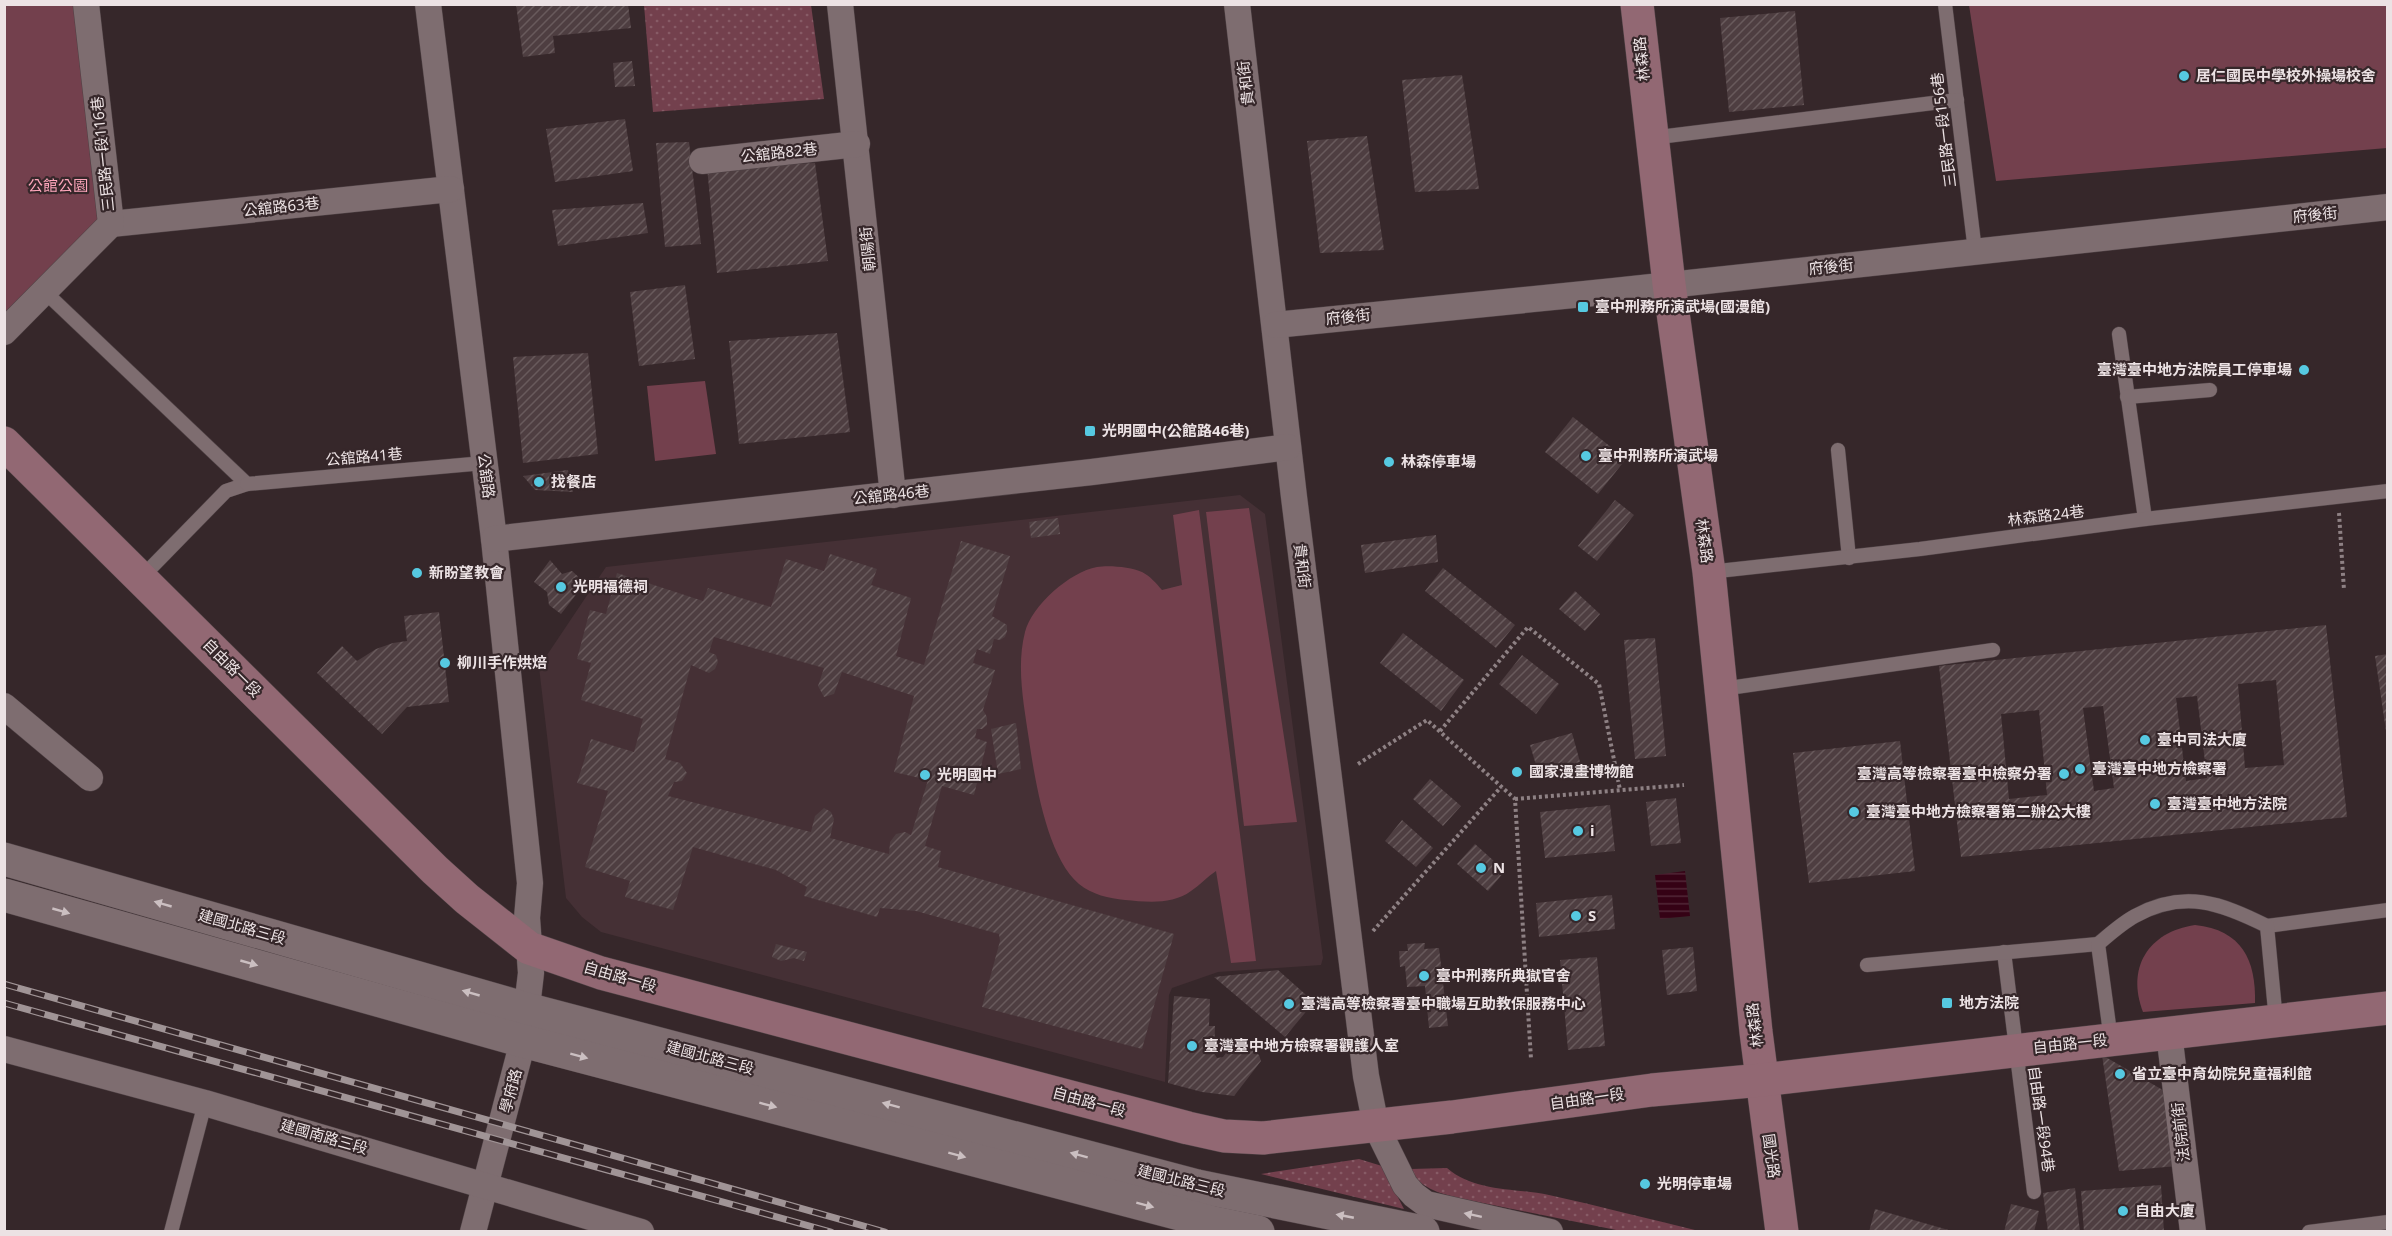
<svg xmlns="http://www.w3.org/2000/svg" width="2392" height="1236" viewBox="0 0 2392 1236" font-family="'Noto Sans','Noto Sans TC',sans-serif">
	<defs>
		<pattern id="grass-dots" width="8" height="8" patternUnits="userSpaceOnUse" patternTransform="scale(1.5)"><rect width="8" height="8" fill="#73404d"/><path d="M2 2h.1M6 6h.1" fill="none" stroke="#875b66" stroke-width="1.8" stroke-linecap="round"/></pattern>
		<pattern id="water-rules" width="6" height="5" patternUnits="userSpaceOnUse" patternTransform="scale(1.5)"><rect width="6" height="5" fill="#350215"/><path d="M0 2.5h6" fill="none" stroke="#522737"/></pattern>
		<pattern id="building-hatch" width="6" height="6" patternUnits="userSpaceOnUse" patternTransform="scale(1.5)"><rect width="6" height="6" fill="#4e3e41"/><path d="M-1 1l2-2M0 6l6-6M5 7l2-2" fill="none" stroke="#685a5c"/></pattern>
	</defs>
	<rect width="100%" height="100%" fill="#36272a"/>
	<path fill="#453035" d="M1240,495l25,19 58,444 -2,7 -103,7 -46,16 -3,7 -4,87 -564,-150 -19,-15 -16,-19 -27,-231 67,-100z"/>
	<g fill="url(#grass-dots)">
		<path d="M644,5h167l13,94 -171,13z"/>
		<path d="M1359,1159l23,7 22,43 -143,-35z"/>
		<path d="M1447,1168c27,24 69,20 102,27 50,11 100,24 150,36h-78l-163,-33c-19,-5 -39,-10 -47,-29z"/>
	</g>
	<g fill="#73404d">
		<path d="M5,5h85l20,207 -105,115z"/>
		<path d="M1969,5h418v143l-391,33z"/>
		<path d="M705,381l11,73 -61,7 -8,-75z"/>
		<path d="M1249,508l48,314 -53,4 -38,-314z"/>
		<path d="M1199,510l57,451 -25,2 -15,-92c-9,6 -16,14 -25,20 -19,14 -44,11 -66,9 -16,-2 -33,-5 -46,-16 -32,-27 -44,-104 -50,-144 -5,-35 -13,-73 -4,-108 7,-27 45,-60 72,-65 12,-2 34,0 45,5 8,4 14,11 20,18l20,-5 -9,-70z"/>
		<path d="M2195,925c47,5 61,35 60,78l-112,9c-17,-44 5,-80 52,-87z"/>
	</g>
	<path fill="url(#water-rules)" d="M1685,871l5,45 -30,3 -5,-44z"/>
	<g fill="url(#building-hatch)" fill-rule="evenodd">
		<path d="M516,4h112l3,24 -78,8 2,17 -32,4z"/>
		<path d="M1795,11l9,94 -75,7 -9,-94z"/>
		<path d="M632,61l3,25 -20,1 -2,-24z"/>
		<path d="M1462,75l17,114 -64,3 -13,-112z"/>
		<path d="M625,119l8,52 -78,11 -9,-53z"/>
		<path d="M1367,136l17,114 -64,3 -13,-112z"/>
		<path d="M689,142l12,102 -36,3 -9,-104z"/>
		<path d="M815,163l13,98 -111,12 -10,-106z"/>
		<path d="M643,203l5,30 -90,13 -6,-36z"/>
		<path d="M685,285l10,74 -56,7 -9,-74z"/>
		<path d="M837,333l13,99 -111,12 -10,-103z"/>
		<path d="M588,353l10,101 -75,9 -10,-106z"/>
		<path d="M1573,417l53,42 -28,35 -53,-42z"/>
		<path d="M568,470l5,22 -38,-2 -12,-14z"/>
		<path d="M1615,500l19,15 -37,46 -19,-15z"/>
		<path d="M1058,518l2,16 -29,4 -2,-16z"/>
		<path d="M1436,535l2,27 -73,11 -4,-28z"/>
		<path d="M961,541l49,15 -18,60 15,9v6l-2,6 -5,3 -6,-1 -4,15 -13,-5 -4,14 22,7 -12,40 4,7v8l-5,4h-5l-2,9 12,4 -13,53 -32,-9 -17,60 16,5 -3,16 236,67 -32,115 -160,-42 18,-66 -1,-7 -83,-23 -36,-3 -3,9 -73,-21 3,-9 -31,-17 -83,-23 -20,63 -48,-13 5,-16 -45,-14 23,-76 -31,-8 14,-44 43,13 9,-33 -62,-19 10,-37 -14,-4 13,-49 16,4 11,-41 86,28 5,-13 63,19 15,-48 38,12 6,-17 47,15 -6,16 40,13 -15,58 28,9zM714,637l110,31 -6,18 6,11 10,-3 8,-22 72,24 -20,76 34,8 -17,55 -6,-3 -9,2 -6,8 -1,12 -59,-16 4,-19 -3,-7 -7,-4 -9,8 -4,16 -143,-36 6,-14 8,-1 5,-8 -7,-10 -15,-4 26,-94 18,8 6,-4 3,-7 -2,-7 -7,-3z"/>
		<path d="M550,560l12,14 10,-3 13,12 -24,31 -12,-9 -2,-13 -13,-10z"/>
		<path d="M1443,568l72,57 -19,23 -71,-57z"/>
		<path d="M1575,591l25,23 -15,17 -26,-22z"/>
		<path d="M439,612l10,90 -42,5 -25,27 -65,-61 25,-27 15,15 19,-12 17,-6 14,-2 -3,-25z"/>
		<path d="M2326,625l21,192 -386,40 -22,-191zM2276,680l8,85 -39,3 -7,-84zM2197,696l10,82 -21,3 -10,-83zM2103,706l11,82 -20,3 -11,-83zM2039,710l8,85 -38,4 -8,-85z"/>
		<path d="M1403,633l61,47 -23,31 -61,-48z"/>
		<path d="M1655,638l11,118 -31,3 -11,-119z"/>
		<path d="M2388,654v77h-2l-11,-75z"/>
		<path d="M1522,655l37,29 -23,30 -37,-30z"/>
		<path d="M1016,723l5,46 -23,5 -7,-45z"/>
		<path d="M1572,733l8,29 -41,13 -9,-30z"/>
		<path d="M1900,741l15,130 -106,12 -16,-130z"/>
		<path d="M1430,779l31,27 -18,20 -30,-27z"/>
		<path d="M1676,798l5,45 -30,3 -5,-44z"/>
		<path d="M1610,805l5,46 -70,7 -5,-46z"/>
		<path d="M1402,820l31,28 -17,19 -31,-26z"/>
		<path d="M1475,844l30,27 -17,20 -31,-27z"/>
		<path d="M1612,895l3,34 -76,8 -3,-34z"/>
		<path d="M1425,943l-1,6 15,-1 9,78 -19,2 -4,-42 -18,1 -2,-21 -5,1 -1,-16h9l-1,-7z"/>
		<path d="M776,944l31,8 -3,9 -10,-3 -13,3 -9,-4z"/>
		<path d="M1693,947l4,44 -30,4 -5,-45z"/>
		<path d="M1597,957l8,89 -37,4 -8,-90z"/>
		<path d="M1278,970l36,32 -29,35 -71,-60z"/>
		<path d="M1174,996l36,3 -1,27h6l-1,27 3,5 6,-1 14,-19 22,17 2,6 -27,35 -32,-4 -34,-9z"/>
		<path d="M2102,1055l66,38 10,73 -59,5z"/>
		<path d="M2161,1185l3,47h-80l-3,-41z"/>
		<path d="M2075,1188l5,44h-32l-5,-39z"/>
		<path d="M2011,1204l28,7 -5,21h-30z"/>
		<path d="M1875,1209l77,22v1h-83z"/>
	</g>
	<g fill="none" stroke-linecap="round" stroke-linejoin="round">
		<g stroke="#4f4245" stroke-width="15">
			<g id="service">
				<path d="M1945,4l30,247"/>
				<path d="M1651,138l306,-38"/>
				<path d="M45,292l202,192 -21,7 -85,87"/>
				<path d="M2119,334l26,185"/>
				<path d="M2127,397l83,-7"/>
				<path d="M1838,450l11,108"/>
				<path d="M247,484l237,-21"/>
				<path d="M1709,572l211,-23 225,-30 243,-28"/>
				<path d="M1722,689l271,-39"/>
				<path d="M2267,926l121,-16"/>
				<path d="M2004,952l30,240"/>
				<path d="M1867,965l231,-21"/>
				<path d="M2111,1040l-13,-96c12,-10 24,-21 37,-28 49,-27 86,-13 132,10l9,95"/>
				<path d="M171,1232l34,-129"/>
				<path d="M2309,1232l79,-10"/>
			</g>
		</g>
		<g stroke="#4f4245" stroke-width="27">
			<g id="minor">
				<path d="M428,4l66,535 36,344 -3,35 4,55 -8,68 -50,191"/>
				<path d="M840,4l53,491"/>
				<path d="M1237,4l57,493 72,579 10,50 29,59 9,10 12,9 124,28"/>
				<path d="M702,161l155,-17"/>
				<path d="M111,224l340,-35"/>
				<path d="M1275,325l339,-34 774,-84"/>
				<path d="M4,332l107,-108 -25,-220"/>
				<path d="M494,539l598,-67 196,-25"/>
				<path d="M4,706l86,72"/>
				<path d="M2169,1033l24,199"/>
				<path d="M4,1049l201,54 436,129"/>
			</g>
		</g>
		<g stroke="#4f4245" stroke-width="34">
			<g id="tertiary">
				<path d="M4,859l523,150 670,177 226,46"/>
				<path d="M4,895l519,146 691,182 44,9"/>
			</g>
		</g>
		<g stroke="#4f4245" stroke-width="34">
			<g id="secondary">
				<path d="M1637,4l32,280 40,288 47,460 26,200"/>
				<path d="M4,443l431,427 32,29 62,49 72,25 587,155 36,8 39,2 189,-21 200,-27 110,-10 626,-72"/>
			</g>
		</g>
		<g stroke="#8e8184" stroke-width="4" stroke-dasharray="3 3" stroke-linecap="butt">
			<path d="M2339,513l5,77"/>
			<path d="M1440,731l88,-104 71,57 21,106"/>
			<path d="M1358,764l69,-44 88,79 16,260"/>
			<path d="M1515,799l169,-14"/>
			<path d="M1373,931l128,-144"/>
		</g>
		<use href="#service" stroke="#7e6d70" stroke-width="14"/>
		<use href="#minor" stroke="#7e6d70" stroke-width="26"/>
		<use href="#tertiary" stroke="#7e6d70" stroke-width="33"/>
		<use href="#secondary" stroke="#926873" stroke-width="33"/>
		<g stroke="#a09496" stroke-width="7">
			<g id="rail">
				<path d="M4,984l881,248"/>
				<path d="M4,1003l827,229"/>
			</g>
		</g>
		<use href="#rail" stroke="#36272a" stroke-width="4.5" stroke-dasharray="14" stroke-linecap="butt"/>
	</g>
	<defs><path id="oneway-solid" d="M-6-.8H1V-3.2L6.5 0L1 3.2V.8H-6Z" transform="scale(1.5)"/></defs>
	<g fill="#cbbfc1">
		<use href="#oneway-solid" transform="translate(163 904) rotate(-164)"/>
		<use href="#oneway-solid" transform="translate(61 911) rotate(16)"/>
		<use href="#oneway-solid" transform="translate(249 963) rotate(16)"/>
		<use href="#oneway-solid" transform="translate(471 993) rotate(-164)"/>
		<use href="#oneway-solid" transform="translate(579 1056) rotate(15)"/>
		<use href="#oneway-solid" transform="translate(768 1105) rotate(15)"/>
		<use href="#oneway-solid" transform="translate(891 1105) rotate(-165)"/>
		<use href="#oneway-solid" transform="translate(957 1155) rotate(15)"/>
		<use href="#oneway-solid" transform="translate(1079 1155) rotate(-165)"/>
		<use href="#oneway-solid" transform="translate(1145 1205) rotate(15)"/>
		<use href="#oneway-solid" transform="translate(1473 1215) rotate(-168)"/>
		<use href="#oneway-solid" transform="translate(1345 1216) rotate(-169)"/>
	</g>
	<g fill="#56c9e1" stroke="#36272a" stroke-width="2">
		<circle cx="2184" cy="76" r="6"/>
		<rect x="1577" y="301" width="12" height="12" rx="3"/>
		<circle cx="2304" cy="370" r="6"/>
		<rect x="1084" y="425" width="12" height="12" rx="3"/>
		<circle cx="1586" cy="456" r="6"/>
		<circle cx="1389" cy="462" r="6"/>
		<circle cx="539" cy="482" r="6"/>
		<circle cx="417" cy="573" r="6"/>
		<circle cx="561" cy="587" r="6"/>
		<circle cx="445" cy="663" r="6"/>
		<circle cx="2145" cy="740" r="6"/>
		<circle cx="2080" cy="769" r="6"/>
		<circle cx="1517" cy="772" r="6"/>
		<circle cx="2064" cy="774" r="6"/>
		<circle cx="925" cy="775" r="6"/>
		<circle cx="2155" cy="804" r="6"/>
		<circle cx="1854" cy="812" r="6"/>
		<circle cx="1578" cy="831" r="6"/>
		<circle cx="1481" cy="868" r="6"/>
		<circle cx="1576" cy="916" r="6"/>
		<circle cx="1424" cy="976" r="6"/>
		<rect x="1941" y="997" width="12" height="12" rx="3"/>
		<circle cx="1289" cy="1004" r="6"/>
		<circle cx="1192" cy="1046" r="6"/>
		<circle cx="2120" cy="1074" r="6"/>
		<circle cx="1645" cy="1184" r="6"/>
		<circle cx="2123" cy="1211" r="6"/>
	</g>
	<g text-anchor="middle" stroke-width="4.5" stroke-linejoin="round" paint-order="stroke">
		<g font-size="15" fill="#ece2e4" stroke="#36272a">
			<text transform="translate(1642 59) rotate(-96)" y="5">林森路</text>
			<text transform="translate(1246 83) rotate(-97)" y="5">貴和街</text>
			<text transform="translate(1944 130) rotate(-97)" y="5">三民路一段156巷</text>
			<text transform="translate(779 153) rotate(-6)" y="5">公舘路82巷</text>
			<text transform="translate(103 154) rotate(-96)" y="5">三民路一段116巷</text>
			<text transform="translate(281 207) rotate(-6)" y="5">公舘路63巷</text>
			<text transform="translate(2315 215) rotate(-6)" y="5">府後街</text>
			<text transform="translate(868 249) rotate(-96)" y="5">朝陽街</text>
			<text transform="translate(1831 267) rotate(-6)" y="5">府後街</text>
			<text transform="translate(1348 317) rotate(-6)" y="5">府後街</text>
			<text transform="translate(364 457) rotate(-5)" y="5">公舘路41巷</text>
			<text transform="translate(486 476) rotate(83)" y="5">公舘路</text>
			<text transform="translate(891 495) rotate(-6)" y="5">公舘路46巷</text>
			<text transform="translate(2046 516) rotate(-7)" y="5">林森路24巷</text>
			<text transform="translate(1704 541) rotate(82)" y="5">林森路</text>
			<text transform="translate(1302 566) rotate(83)" y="5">貴和街</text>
			<text transform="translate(232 668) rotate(45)" y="5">自由路一段</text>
			<text transform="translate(242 927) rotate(16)" y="5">建國北路三段</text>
			<text transform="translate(620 977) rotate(16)" y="5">自由路一段</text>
			<text transform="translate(1755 1025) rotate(-97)" y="5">林森路</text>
			<text transform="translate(2070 1044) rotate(-6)" y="5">自由路一段</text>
			<text transform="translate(710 1058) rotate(15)" y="5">建國北路三段</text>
			<text transform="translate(511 1091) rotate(-75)" y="5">學府路</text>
			<text transform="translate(1587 1099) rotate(-8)" y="5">自由路一段</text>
			<text transform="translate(1089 1102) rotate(15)" y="5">自由路一段</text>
			<text transform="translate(2041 1119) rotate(82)" y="5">自由路一段94巷</text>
			<text transform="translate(2181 1132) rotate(-97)" y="5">法院前街</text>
			<text transform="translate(324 1137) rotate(16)" y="5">建國南路三段</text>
			<text transform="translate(1771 1156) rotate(82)" y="5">國光路</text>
			<text transform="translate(1181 1181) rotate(14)" y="5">建國北路三段</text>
		</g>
		<g font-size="15" font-weight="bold" fill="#ece2e4" stroke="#36272a" text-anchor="start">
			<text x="2196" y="81">居仁國民中學校外操場校舍</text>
			<text x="1595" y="312">臺中刑務所演武場(國漫館)</text>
			<text x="2292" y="375" text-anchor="end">臺灣臺中地方法院員工停車場</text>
			<text x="1102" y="436">光明國中(公館路46巷)</text>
			<text x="1598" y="461">臺中刑務所演武場</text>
			<text x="1401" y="467">林森停車場</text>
			<text x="551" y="487">找餐店</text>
			<text x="429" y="578">新盼望教會</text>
			<text x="573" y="592">光明福德祠</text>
			<text x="457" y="668">柳川手作烘焙</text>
			<text x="2157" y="745">臺中司法大廈</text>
			<text x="2092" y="774">臺灣臺中地方檢察署</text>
			<text x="1529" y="777">國家漫畫博物館</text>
			<text x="2052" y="779" text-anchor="end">臺灣高等檢察署臺中檢察分署</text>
			<text x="937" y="780">光明國中</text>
			<text x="2167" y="809">臺灣臺中地方法院</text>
			<text x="1866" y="817">臺灣臺中地方檢察署第二辦公大樓</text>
			<text x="1590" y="836">i</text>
			<text x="1493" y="873">N</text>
			<text x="1588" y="921">S</text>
			<text x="1436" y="981">臺中刑務所典獄官舍</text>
			<text x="1959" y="1008">地方法院</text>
			<text x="1301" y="1009">臺灣高等檢察署臺中職場互助教保服務中心</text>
			<text x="1204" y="1051">臺灣臺中地方檢察署觀護人室</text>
			<text x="2132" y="1079">省立臺中育幼院兒童福利館</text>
			<text x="1657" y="1189">光明停車場</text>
			<text x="2135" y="1216">自由大廈</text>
		</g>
		<g font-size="15" fill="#fda6bb" stroke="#36272a">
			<text x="58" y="191">公館公園</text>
		</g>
	</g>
	<rect width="2392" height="1236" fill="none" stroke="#ece2e4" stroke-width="12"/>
</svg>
